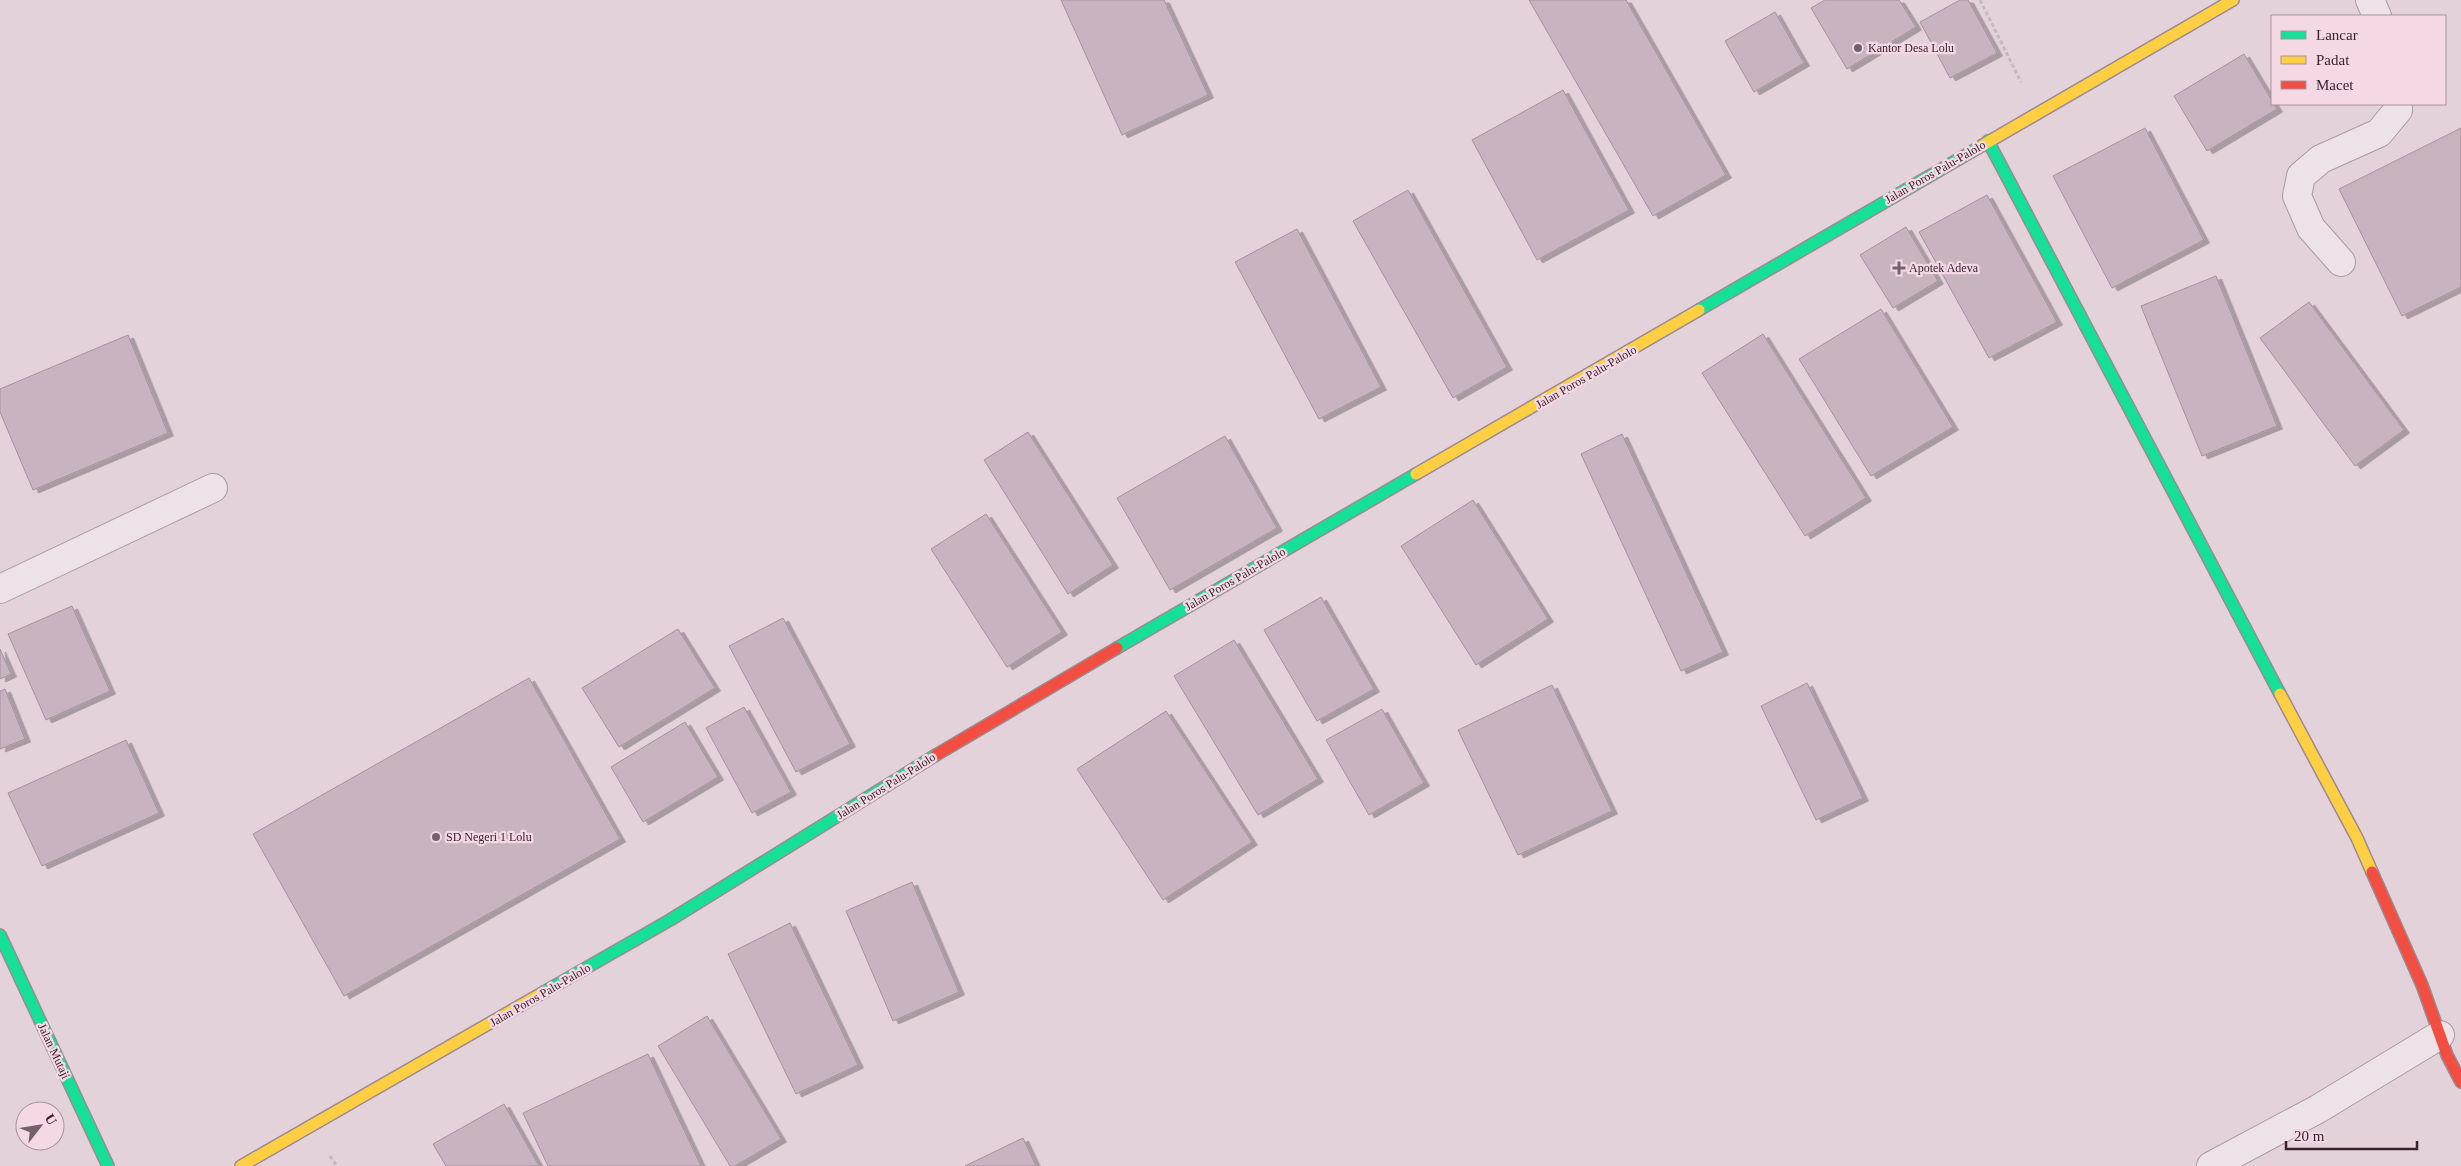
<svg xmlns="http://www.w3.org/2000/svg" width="2461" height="1166" viewBox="0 0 2461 1166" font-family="'Times New Roman',serif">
	<defs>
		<filter id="shadow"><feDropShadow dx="5.5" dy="3" stdDeviation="0" flood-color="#0004"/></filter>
	</defs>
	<rect width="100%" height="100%" fill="#e4d2da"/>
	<g fill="#c8b3c0" stroke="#a5919e" filter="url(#shadow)">
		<path d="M1061,0h103l44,95 -86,40z"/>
		<path d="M1529,0h97l100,175 -73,41z"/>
		<path d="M1825,0h74l17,27 -69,42 -36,-61z"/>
		<path d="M1960,0h8l29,53 -47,25 -30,-56z"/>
		<path d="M1775,12l29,51 -50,29 -29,-51z"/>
		<path d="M2244,54l33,55 -70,42 -33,-55z"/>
		<path d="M1563,90l66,120 -92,50 -65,-120z"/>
		<path d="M2145,128l59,112 -92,48 -59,-112z"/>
		<path d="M2461,128v159l-59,29 -63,-127z"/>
		<path d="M1408,190l99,177 -54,31 -100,-177z"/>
		<path d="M1987,195l70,127 -68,36 -70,-126z"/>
		<path d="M1906,227l32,54 -45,27 -33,-53z"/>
		<path d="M1297,229l84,158 -62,32 -84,-157z"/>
		<path d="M2216,276l61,150 -75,30 -61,-150z"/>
		<path d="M2309,302l95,128 -49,36 -95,-128z"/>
		<path d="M1881,309l72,118 -82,49 -72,-117z"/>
		<path d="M1763,334l103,164 -61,38 -103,-163z"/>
		<path d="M128,335l40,98 -135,57 -33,-78v-23z"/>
		<path d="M1028,432l85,133 -45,29 -84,-134z"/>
		<path d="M1622,434l101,218 -42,19 -100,-217z"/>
		<path d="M1225,436l52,92 -107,62 -53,-92z"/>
		<path d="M1473,500l75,119 -72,46 -75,-119z"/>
		<path d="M986,514l76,118 -55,35 -76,-118z"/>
		<path d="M1321,597l53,92 -57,32 -53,-91z"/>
		<path d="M72,606l38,85 -64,29 -38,-86z"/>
		<path d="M783,618l67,126 -54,28 -67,-126z"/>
		<path d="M678,629l37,59 -96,59 -37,-59z"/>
		<path d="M1234,640l84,139 -60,36 -84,-139z"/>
		<path d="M0,649l11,25 -11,5z"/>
		<path d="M529,678l91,161 -276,157 -91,-162z"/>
		<path d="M1807,683l56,115 -47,22 -55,-114z"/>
		<path d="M1552,685l60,126 -94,44 -60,-125z"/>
		<path d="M5,689l20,50 -25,10v-58z"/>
		<path d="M744,707l47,85 -39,21 -46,-85z"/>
		<path d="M1382,709l42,74 -55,32 -43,-75z"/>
		<path d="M1166,711l86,131 -89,58 -86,-131z"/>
		<path d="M685,722l33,55 -75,45 -32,-55z"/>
		<path d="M126,740l33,73 -117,53 -34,-73z"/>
		<path d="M912,882l47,110 -66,29 -47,-110z"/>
		<path d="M790,923l68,142 -62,29 -68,-140z"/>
		<path d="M707,1016l74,123 -46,27h-5l-72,-120z"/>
		<path d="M648,1054l53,112h-153l-25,-53z"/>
		<path d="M504,1104l35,62h-93l-13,-22z"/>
		<path d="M1023,1138l13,28h-71z"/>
	</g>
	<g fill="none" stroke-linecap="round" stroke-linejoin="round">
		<g stroke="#aa9aa2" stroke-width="30">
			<g id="street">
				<path d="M2370,0l7,16"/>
				<path d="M2341,262l-30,-34 -14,-32 4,-20 20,-17 58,-26 19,-23v-6"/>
				<path d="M0,589l213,-101"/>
				<path d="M2211,1166l107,-57 122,-74"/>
			</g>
		</g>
		<g stroke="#9a8a92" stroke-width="14">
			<g id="fast">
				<path d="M1988,141l292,553"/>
				<path d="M1699,310l284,-165"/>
				<path d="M1117,648l299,-174"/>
				<path d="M0,935l108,231"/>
				<path d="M544,992l126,-72 266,-165"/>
			</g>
		</g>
		<g stroke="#9a8a92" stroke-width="14">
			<g id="slow">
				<path d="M1983,145l250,-145"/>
				<path d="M1416,474l283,-164"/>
				<path d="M2280,694l77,144 15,34"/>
				<path d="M241,1166l303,-174"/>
			</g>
		</g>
		<g stroke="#9a8a92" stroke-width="14">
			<g id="jam">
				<path d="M936,755l181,-107"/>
				<path d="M2372,872l50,113 25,70 14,27"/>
			</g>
		</g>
		<g stroke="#c5b9c0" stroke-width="3" stroke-dasharray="4 2.5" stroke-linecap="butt">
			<path d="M1980,0l41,82"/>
			<path d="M330,1156l7,10"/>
		</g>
		<use href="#street" stroke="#ede2e8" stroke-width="28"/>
		<use href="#fast" stroke="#16e098" stroke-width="11"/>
		<use href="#slow" stroke="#ffcf43" stroke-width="11"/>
		<use href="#jam" stroke="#f24e42" stroke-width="11"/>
	</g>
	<g fill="#75606d" stroke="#f4d9e5" stroke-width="2">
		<circle cx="1858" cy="48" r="5"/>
		<path d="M1896.5 260.5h5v5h5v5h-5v5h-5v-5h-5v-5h5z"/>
		<circle cx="436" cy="837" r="5"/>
	</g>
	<g text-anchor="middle" stroke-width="4.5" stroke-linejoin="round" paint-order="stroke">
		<g font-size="12" fill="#392232" stroke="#f4d9e5" text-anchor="start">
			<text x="1868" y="52">Kantor Desa Lolu</text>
			<text x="1909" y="272">Apotek Adeva</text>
			<text x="446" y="841">SD Negeri 1 Lolu</text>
		</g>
		<g font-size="12" fill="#392232" stroke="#f4d9e5">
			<text transform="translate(1935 172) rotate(-30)" y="4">Jalan Poros Palu-Palolo</text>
			<text transform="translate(1586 377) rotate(-30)" y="4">Jalan Poros Palu-Palolo</text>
			<text transform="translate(1235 579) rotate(-30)" y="4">Jalan Poros Palu-Palolo</text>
			<text transform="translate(886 786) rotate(-32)" y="4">Jalan Poros Palu-Palolo</text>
			<text transform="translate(540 995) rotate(-30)" y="4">Jalan Poros Palu-Palolo</text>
			<text transform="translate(54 1051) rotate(65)" y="4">Jalan Mutaji</text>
		</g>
	</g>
	<rect x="2271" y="15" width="175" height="90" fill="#f4d9e5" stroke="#a9909d"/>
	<rect x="2281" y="31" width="25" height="8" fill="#16e098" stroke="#a9909d"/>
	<text x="2316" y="40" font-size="15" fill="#392232">Lancar</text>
	<rect x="2281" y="56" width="25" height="8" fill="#ffcf43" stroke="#a9909d"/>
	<text x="2316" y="65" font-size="15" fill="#392232">Padat</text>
	<rect x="2281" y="81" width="25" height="8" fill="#f24e42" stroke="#a9909d"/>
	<text x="2316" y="90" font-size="15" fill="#392232">Macet</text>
	<g transform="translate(40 1126) rotate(59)"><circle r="24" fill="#f4d9e5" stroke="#a9909d"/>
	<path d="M0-4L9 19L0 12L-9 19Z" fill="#75606d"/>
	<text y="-8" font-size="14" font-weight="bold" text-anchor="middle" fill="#392232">U</text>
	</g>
	<path d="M2286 1141v8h131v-8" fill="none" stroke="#392232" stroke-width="2.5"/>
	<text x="2294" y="1141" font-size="15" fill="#392232" stroke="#f4d9e5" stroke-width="4" paint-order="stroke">20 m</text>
</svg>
